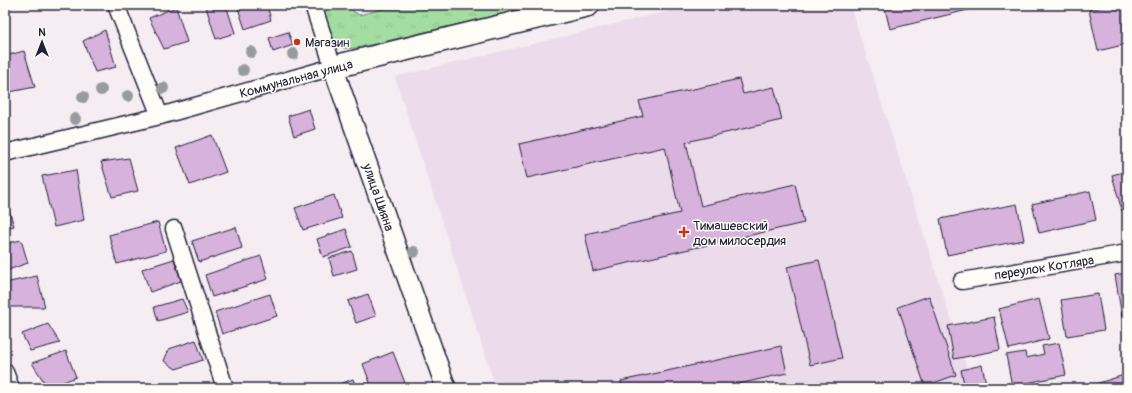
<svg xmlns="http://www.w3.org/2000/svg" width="1132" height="393" viewBox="0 0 1132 393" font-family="Pangolin,sans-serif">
	<defs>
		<pattern id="grass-tufts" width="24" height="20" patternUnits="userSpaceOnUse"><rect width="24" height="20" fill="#a4dda1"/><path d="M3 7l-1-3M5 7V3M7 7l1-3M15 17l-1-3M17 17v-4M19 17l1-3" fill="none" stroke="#8dbd8c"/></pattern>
	</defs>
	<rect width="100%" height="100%" fill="#f5edf2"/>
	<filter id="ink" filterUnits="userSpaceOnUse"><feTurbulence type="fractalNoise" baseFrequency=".025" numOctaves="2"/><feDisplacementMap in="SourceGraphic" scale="8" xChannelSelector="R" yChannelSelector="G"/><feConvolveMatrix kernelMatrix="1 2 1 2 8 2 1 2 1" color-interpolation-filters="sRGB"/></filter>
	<g filter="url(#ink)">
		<path fill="#ecdbeb" d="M694,5h156l123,383h-477l-101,-311z"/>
		<path fill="url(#grass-tufts)" stroke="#63806e" d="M322,5h29l2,6 6,4 39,-10h141l-182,43c-6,0 -13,2 -18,-3 -10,-7 -13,-29 -17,-40z"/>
		<g fill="#d7b2dc" stroke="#22223b">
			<path d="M213,5h13l9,28 -19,6 -10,-32z"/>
			<path d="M237,5h30l4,15 -26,9z"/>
			<path d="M884,5h104l-98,24z"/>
			<path d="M1111,5h16v39l-29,7 -9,-41z"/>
			<path d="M176,7l11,35 -23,7 -15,-31z"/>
			<path d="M105,30l11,37 -21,5 -12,-31z"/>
			<path d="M288,32l5,13 -20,7 -4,-14z"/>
			<path d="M24,51l11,36 -30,6v-37z"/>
			<path d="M739,79l4,15 31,-7 8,33 -96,22 15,64 94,-22 9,39 -211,48 -8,-37 95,-21 -15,-66 -138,31 -8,-34 124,-28 -4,-15z"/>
			<path d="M309,109l6,20 -21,7 -6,-20z"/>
			<path d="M212,135l14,37 -36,13 -14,-37z"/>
			<path d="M129,158l9,33 -26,6 -11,-35z"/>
			<path d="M76,170l8,50 -30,7 -12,-51z"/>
			<path d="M1127,171v39l-5,1 -10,-36z"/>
			<path d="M1090,191l6,29 -57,13 -7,-29z"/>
			<path d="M334,195l8,23 -39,12 -8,-22z"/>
			<path d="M5,198l9,28 -9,2z"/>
			<path d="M1017,204l7,36 -77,15 -7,-36z"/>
			<path d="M158,222l8,29 -49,13 -8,-29z"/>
			<path d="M236,227l6,21 -43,14 -7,-21z"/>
			<path d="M346,229l6,18 -29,10 -6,-18z"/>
			<path d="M21,240l7,23 -23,8v-27z"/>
			<path d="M352,251l5,18 -23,7 -5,-18z"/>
			<path d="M261,256l7,23 -56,18 -7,-22z"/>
			<path d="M174,259l7,22 -31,11 -8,-23z"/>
			<path d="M819,260l23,98 -32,7 -23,-98z"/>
			<path d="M1127,273v62h-2l-10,-60z"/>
			<path d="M37,276l8,31h-38l-2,-8v-16z"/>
			<path d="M270,294l7,22 -55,18 -7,-22z"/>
			<path d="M368,294l8,22 -20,7 -8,-22z"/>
			<path d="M1098,294l6,36 -37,6 -6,-36z"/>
			<path d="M929,296l27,79 -31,11 -27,-79z"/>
			<path d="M182,299l6,13 -30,9 -4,-14z"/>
			<path d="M1039,299l10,40 -40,10 -10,-40z"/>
			<path d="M994,317l6,33 -46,9 -6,-33z"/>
			<path d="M48,324l12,19 -30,8 -8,-17z"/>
			<path d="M196,340l7,20 -27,9 -12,-8 5,-12z"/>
			<path d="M1059,343l7,32 -54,11 -6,-31 19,-3 1,6 18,-4 -2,-8z"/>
			<path d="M781,346l6,27 -66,15h-99l-1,-7z"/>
			<path d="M66,351l10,26 -28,11 -16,-25z"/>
			<path d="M393,352l14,36h-35l-9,-24z"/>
			<path d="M982,365l5,23h-22l-4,-18z"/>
			<path d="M1127,374v14h-44z"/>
			<path d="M353,379l3,9h-23l-1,-1z"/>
		</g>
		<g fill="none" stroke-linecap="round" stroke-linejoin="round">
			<g stroke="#22223b" stroke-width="19">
				<g id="minor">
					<path d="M116,5l44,111"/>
					<path d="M5,153l155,-37 173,-49 -20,-62"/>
					<path d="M174,229l51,159"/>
					<path d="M962,281l165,-28"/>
					<path d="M5,372l6,16"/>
				</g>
			</g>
			<g stroke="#22223b" stroke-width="22">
				<path id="tertiary" d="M333,67l113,321"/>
			</g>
			<g stroke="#22223b" stroke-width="25">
				<path id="secondary" d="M333,67l255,-62"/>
			</g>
			<use href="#minor" stroke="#fdfcf7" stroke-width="16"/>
			<use href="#tertiary" stroke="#fdfcf7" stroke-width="19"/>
			<use href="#secondary" stroke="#fdfcf7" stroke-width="22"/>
		</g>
		<g fill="#969c9e">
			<circle cx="251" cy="52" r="6"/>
			<circle cx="293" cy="54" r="6"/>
			<circle cx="243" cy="70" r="6"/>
			<circle cx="163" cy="88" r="6"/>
			<circle cx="101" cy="90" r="6"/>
			<circle cx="128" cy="96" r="6"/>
			<circle cx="83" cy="97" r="6"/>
			<circle cx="75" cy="119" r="6"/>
			<circle cx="414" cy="252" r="6"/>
		</g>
	</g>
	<g fill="#c8321e" stroke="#fdfcf7" stroke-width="1.5">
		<circle cx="297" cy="42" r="4"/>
		<path d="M682 226h4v4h4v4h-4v4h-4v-4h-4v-4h4z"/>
	</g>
	<g text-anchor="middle" stroke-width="3" stroke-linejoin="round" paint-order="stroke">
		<g font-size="13" fill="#22223b" stroke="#fdfcf7" text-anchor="start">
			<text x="305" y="47">Магазин</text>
			<text x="693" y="230">Тимашевский<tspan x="693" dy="15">дом милосердия</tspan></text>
		</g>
		<g font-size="13" fill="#22223b" stroke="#fdfcf7">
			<text transform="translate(296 78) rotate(-15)" y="5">Коммунальная улица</text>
			<text transform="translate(379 197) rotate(71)" y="5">улица Шияна</text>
			<text transform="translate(1044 267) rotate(-9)" y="5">переулок Котляра</text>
		</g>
	</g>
	<rect width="1132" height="393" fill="none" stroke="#fdfcf7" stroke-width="20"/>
	<rect x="10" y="10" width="1112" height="373" fill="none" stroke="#22223b" stroke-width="1.5" filter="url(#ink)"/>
	<g transform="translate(42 42)" stroke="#fdfcf7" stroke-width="3" paint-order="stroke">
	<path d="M0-3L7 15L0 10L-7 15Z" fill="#22223b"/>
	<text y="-6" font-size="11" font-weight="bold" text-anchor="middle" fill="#22223b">N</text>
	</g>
</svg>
